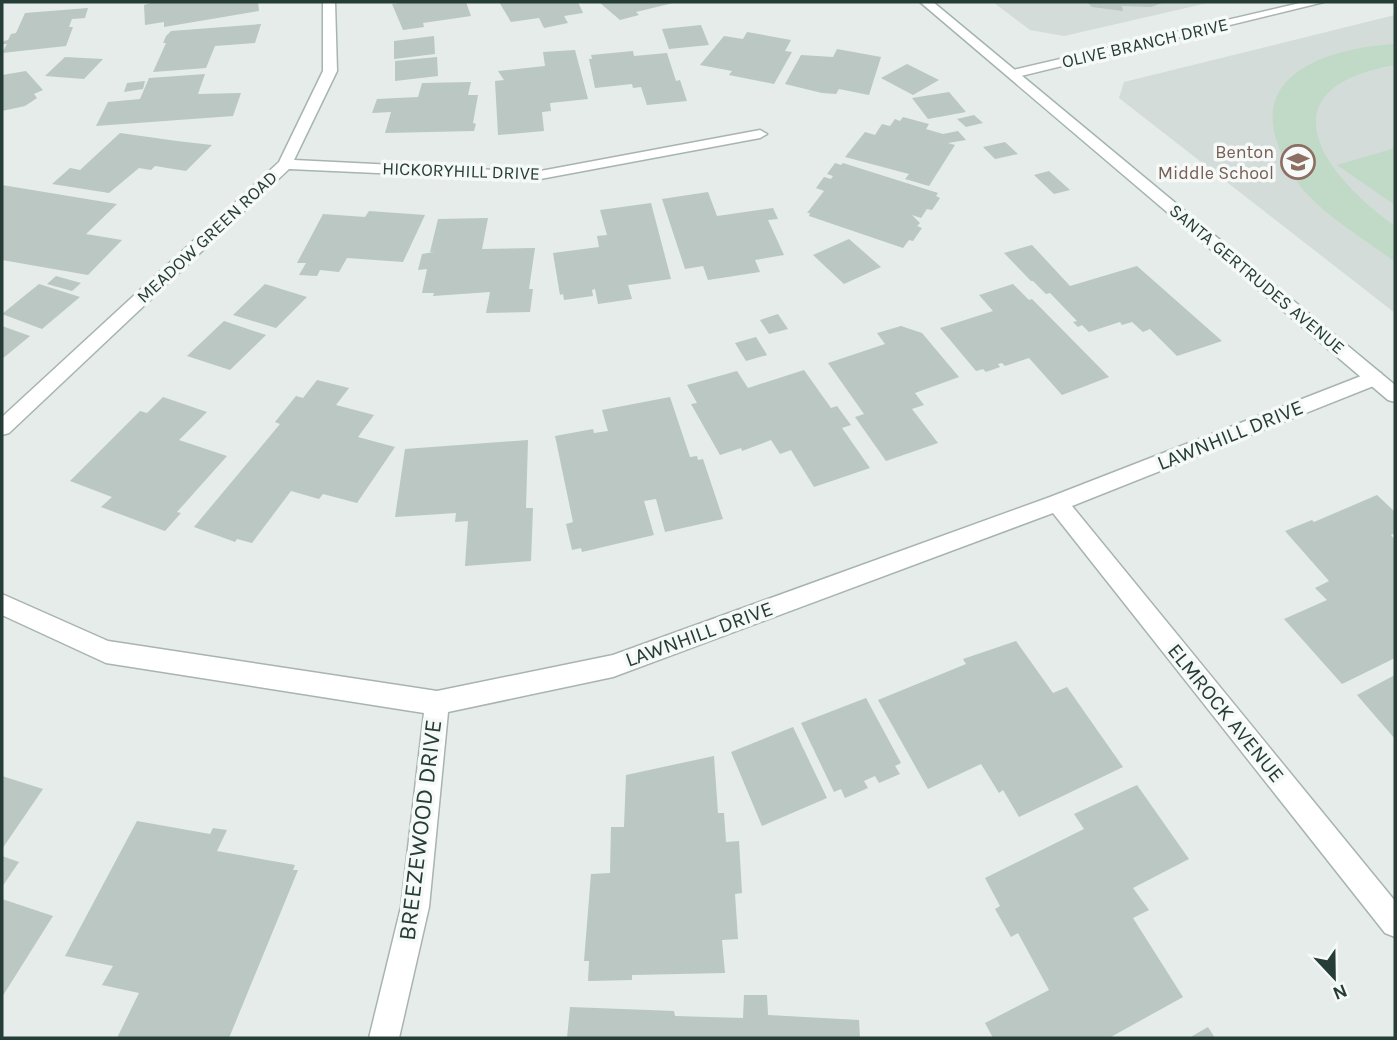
<svg xmlns="http://www.w3.org/2000/svg" width="1397" height="1040" viewBox="0 0 1397 1040" font-family="Karla,sans-serif">
	<rect width="100%" height="100%" fill="#e5ece9"/>
	<g fill="#d3dcd8">
		<path d="M993,2h219l-148,34 -34,-6z"/>
		<path d="M1395,15v298l-276,-215 5,-16z"/>
	</g>
	<g fill="#c1dac7">
		<path d="M1395,44v21c-133,23 -74,109 0,161v36c-29,-22 -64,-42 -89,-69 -12,-14 -24,-34 -29,-51 -25,-74 63,-95 118,-98z"/>
		<path d="M1395,148v57l-58,-40z"/>
	</g>
	<g fill="#bac7c2">
		<path d="M154,2h104l1,9 -95,16v-5l-19,3 -1,-20z"/>
		<path d="M407,2h59l5,14 -48,7 1,4 -21,3 -11,-26z"/>
		<path d="M499,2h79l5,11 -19,3 4,7 -24,5 -5,-10 -28,4z"/>
		<path d="M599,2h74v1l-37,9 3,3 -19,5z"/>
		<path d="M1087,2h78l-14,5 -29,-1 1,5 -31,-4z"/>
		<path d="M88,8l-3,10 -13,1 -3,8h4l-7,19 -64,7 5,-9h-5l2,-3 4,-1 3,-6 5,-1 9,-20z"/>
		<path d="M261,24l-6,19 -40,3 -9,22 -53,4 13,-29h-3l3,-7 5,-5z"/>
		<path d="M701,25l8,20 -40,4 -7,-20z"/>
		<path d="M747,32l44,8 -6,11 7,1 -18,32 -45,-9 3,-4 -32,-6 24,-29 19,3z"/>
		<path d="M434,36l1,18 -41,5v-18z"/>
		<path d="M837,49l44,8 -12,38 -30,-6 -3,5 -14,-1 -37,-9 16,-29 32,2z"/>
		<path d="M575,50l13,49 -38,4 1,8 -9,1 2,19 -46,4 -3,-54 9,-1 -6,-9 47,-5 -2,-14z"/>
		<path d="M633,51l1,5 33,-3 9,28 4,-1 7,21 -40,4 -6,-18 -8,1 -1,-4 -37,4 -6,-29h3l-1,-4z"/>
		<path d="M65,57l38,2 -19,20 -39,-3z"/>
		<path d="M437,57l1,19 -43,5v-20z"/>
		<path d="M907,64l32,16 -26,15 -32,-17z"/>
		<path d="M26,71l17,19 -9,4 3,4 -12,8 -23,5v-36z"/>
		<path d="M205,74l-7,20 43,-1 -8,23 -137,10 12,-24 32,-3 9,-21z"/>
		<path d="M145,81l-2,8 -19,3 3,-9z"/>
		<path d="M471,82l-3,13h10l-5,28 3,1 -2,7 -89,2 6,-21 -19,1 5,-14 41,-2 4,-14z"/>
		<path d="M949,92l17,20 -38,7 -16,-21z"/>
		<path d="M974,115l9,8 -17,4 -9,-8z"/>
		<path d="M903,117l26,7 -3,5 17,5 15,-3 8,9 -18,3 7,2 -26,41 -24,-7 4,-5 -64,-17 20,-25 10,3 7,-11 8,2 5,-7 5,2z"/>
		<path d="M120,133l57,8 35,4 -26,26 -31,-5 -4,4 -12,-2 -30,25 -57,-9 18,-16 10,2z"/>
		<path d="M1005,142l13,12 -23,5 -12,-12z"/>
		<path d="M835,163l6,2 2,-2 95,30 -2,3 4,2 -8,12 -5,-1 -6,9 -9,-3 8,8 -3,3 5,2 -9,13 -4,-1 -6,8 -94,-32 1,-3h-3l17,-22 -8,-3 8,-11 7,2 2,-3 -6,-2z"/>
		<path d="M1049,171l21,19 -16,4 -20,-19z"/>
		<path d="M2,185l115,19 -31,30 36,6 -34,35 -86,-15z"/>
		<path d="M708,192l9,24 56,-8 5,11 -10,1 16,35 -29,5 5,12 -52,8 -5,-14 -18,3 -23,-70z"/>
		<path d="M651,203l20,76 -43,6 4,14 -34,5 -3,-15 -3,1 1,6 -29,4 -1,-6 -3,1 -7,-42 46,-6 -2,-11 10,-1 -7,-25z"/>
		<path d="M369,211l56,4 -22,47 -56,-4 -8,14 -19,-2 -3,6 -18,-1 7,-12h-9l26,-49 42,3z"/>
		<path d="M488,218l-6,31 53,-1 -6,41h4l-3,23 -44,1 4,-21 -57,4 1,-3h-12l5,-24 -9,1 4,-16 12,-2h-4l8,-33z"/>
		<path d="M849,239l32,28 -37,17 -31,-29z"/>
		<path d="M1032,245l38,41 67,-20 85,75 -45,15 -27,-27 -7,3 -11,-10 -10,3 -2,-3 -31,10 -7,-7 -4,2 -5,-5 4,-1 -27,-28 -4,1 -13,-13h-2l-27,-28z"/>
		<path d="M56,276l25,7 -9,8 -25,-7z"/>
		<path d="M39,284l41,13 -38,32 -40,-15z"/>
		<path d="M265,284l42,13 -31,31 -43,-13z"/>
		<path d="M1013,284l16,16 3,-1 77,78 -47,18 -33,-37 -24,8 -3,-3 -4,1 2,3 -14,5 -3,-3 -7,2 -36,-43 53,-17 -14,-16z"/>
		<path d="M778,314l10,15 -19,5 -9,-14z"/>
		<path d="M224,321l42,14 -36,35 -43,-14z"/>
		<path d="M2,326l28,10 -28,23z"/>
		<path d="M901,326l21,7 37,44 -44,16 9,12 -12,4 26,34 -52,18 -31,-44 9,-3 -36,-51 57,-19 -8,-11z"/>
		<path d="M756,337l11,18 -21,6 -11,-18z"/>
		<path d="M804,370l27,38 6,-2 14,19 -9,3 28,40 -56,19 -23,-37 -11,4 -9,-14 -29,11 -1,-3 -21,7 -29,-51 6,-1 -10,-18 50,-14 11,17z"/>
		<path d="M317,380l32,8 -13,17 38,10 -16,22 37,10 -38,56 -34,-9 -4,5 -28,-8 -39,52 -15,-4 -2,3 -41,-15 86,-103 -5,-2 21,-26 7,2z"/>
		<path d="M163,397l44,15 -28,28 48,16 -50,56 4,1 -16,18 -64,-24 11,-10 -42,-16 70,-70 7,2z"/>
		<path d="M670,397l20,60 7,-1 1,4 5,-1 20,60 -58,13 -9,-33 -12,2 10,34 -72,17 -1,-4 -9,2 -6,-26 7,-2 -18,-86 38,-7 1,4 14,-2 -6,-21z"/>
		<path d="M528,440l-2,68h7l-2,53 -66,5 3,-45 -13,1 1,-9 -61,4 10,-68z"/>
		<path d="M1377,495l18,17v21l-4,2 4,5v118l-53,26 -58,-65 43,-19 -12,-12 14,-7 -44,-50 27,-11 2,2z"/>
		<path d="M1016,641l37,52 14,-6 56,80 -104,50 -16,-27 -4,3 -18,-29 -53,25 -50,-89 88,-36 -3,-5z"/>
		<path d="M1395,675v64l-38,-44z"/>
		<path d="M866,698l35,65 -6,3 5,8 -21,9 -4,-7 -11,5 4,7 -23,10 -4,-9 -7,3 -33,-69z"/>
		<path d="M793,727l34,71 -65,28 -31,-74z"/>
		<path d="M714,756l4,57h6l2,29 13,-1 3,52 -7,1 3,45 -16,1 3,33 -93,2v5l-44,1 1,-20h-5l7,-87 19,-1 1,-46h13l2,-52z"/>
		<path d="M2,776l41,13 -41,60z"/>
		<path d="M1137,785l52,74 -56,29 16,22 -16,8 50,79 -74,41h-116l-8,-15 64,-33 -31,-57 -7,4 -16,-28 5,-3 -15,-28 99,-49 -10,-15z"/>
		<path d="M137,821l73,13 3,-6 14,2 -10,21 78,14 -2,5h5l-69,168h-112l22,-45 -37,-8 11,-19 -48,-10z"/>
		<path d="M2,856l17,6 -17,25z"/>
		<path d="M2,899l51,17 -51,81z"/>
		<path d="M744,995h23l1,20 91,5 1,18h-293l3,-31 104,4 1,5 68,2z"/>
		<path d="M1208,1027l7,11h-26z"/>
	</g>
	<g fill="none" stroke-linecap="round" stroke-linejoin="round">
		<g stroke="#a8b4b0" stroke-width="3">
			<g id="street">
				<path d="M323,2h12l2,69 -43,89 241,12 225,-42 7,4 -7,4 -225,42 -246,-11 -280,264 -7,2v-18l277,-255 44,-91z"/>
				<path d="M1304,2h20l-311,76 -7,-4 7,-4z"/>
				<path d="M1374,371l7,2 2,5 -2,5 -309,123 323,395v36l-10,-4 -332,-420 -440,164 -165,35 -19,195 -30,131h-30l32,-131 23,-194 -318,-50 -104,-48v-21l106,47 329,50 176,-36 437,-158z"/>
			</g>
		</g>
		<g stroke="#a2b4ad" stroke-width="3">
			<path id="secondary" d="M920,2h13l462,383v17l-7,-2z"/>
		</g>
		<use href="#street" fill="#fff" fill-rule="evenodd"/>
		<use href="#secondary" fill="#fff" fill-rule="evenodd"/>
	</g>
	<defs>
		<g id="school-ring" transform="scale(1.75)"><circle r="9.5" fill="#f5f9f7" stroke="#8d6e63" stroke-width="1.5"/><path d="M0-5L7-2L0 1L-7-2ZM-4 1L0 2.5L4 1V4Q0 6-4 4Z" fill="#8d6e63"/></g>
	</defs>
	<g fill-rule="evenodd">
		<use href="#school-ring" x="1298" y="162"/>
	</g>
	<g text-anchor="middle" stroke-width="7" stroke-linejoin="round" paint-order="stroke">
		<g font-size="18" fill="#263c36" stroke="#f5f9f7">
			<text transform="translate(1145 43) rotate(-13)" y="6">OLIVE BRANCH DRIVE</text>
			<text transform="translate(461 171) rotate(2)" y="6">HICKORYHILL DRIVE</text>
			<text transform="translate(207 237) rotate(-43)" y="6">MEADOW GREEN ROAD</text>
			<text transform="translate(1257 279) rotate(40)" y="6">SANTA GERTRUDES AVENUE</text>
		</g>
		<g font-size="18" fill="#785e54" stroke="#f5f9f7" text-anchor="end">
			<text x="1274" y="158">Benton<tspan x="1274" dy="21">Middle School</tspan></text>
		</g>
		<g font-size="21" fill="#263c36" stroke="#f5f9f7">
			<text transform="translate(1230 435) rotate(-22)" y="7">LAWNHILL DRIVE</text>
			<text transform="translate(699 634) rotate(-20)" y="7">LAWNHILL DRIVE</text>
			<text transform="translate(1226 713) rotate(51)" y="7">ELMROCK AVENUE</text>
		</g>
		<g font-size="24" fill="#263c36" stroke="#f5f9f7">
			<text transform="translate(420 830) rotate(-83)" y="8">BREEZEWOOD DRIVE</text>
		</g>
	</g>
	<rect width="1397" height="1040" fill="none" stroke="#263c36" stroke-width="7"/>
	<g transform="translate(1334 977) rotate(158)" stroke="#f5f9f7" stroke-width="5" paint-order="stroke">
	<path d="M0-5L12 26L0 18L-12 26Z" fill="#263c36"/>
	<text y="-10" font-size="19" font-weight="bold" text-anchor="middle" fill="#263c36">N</text>
	</g>
</svg>
